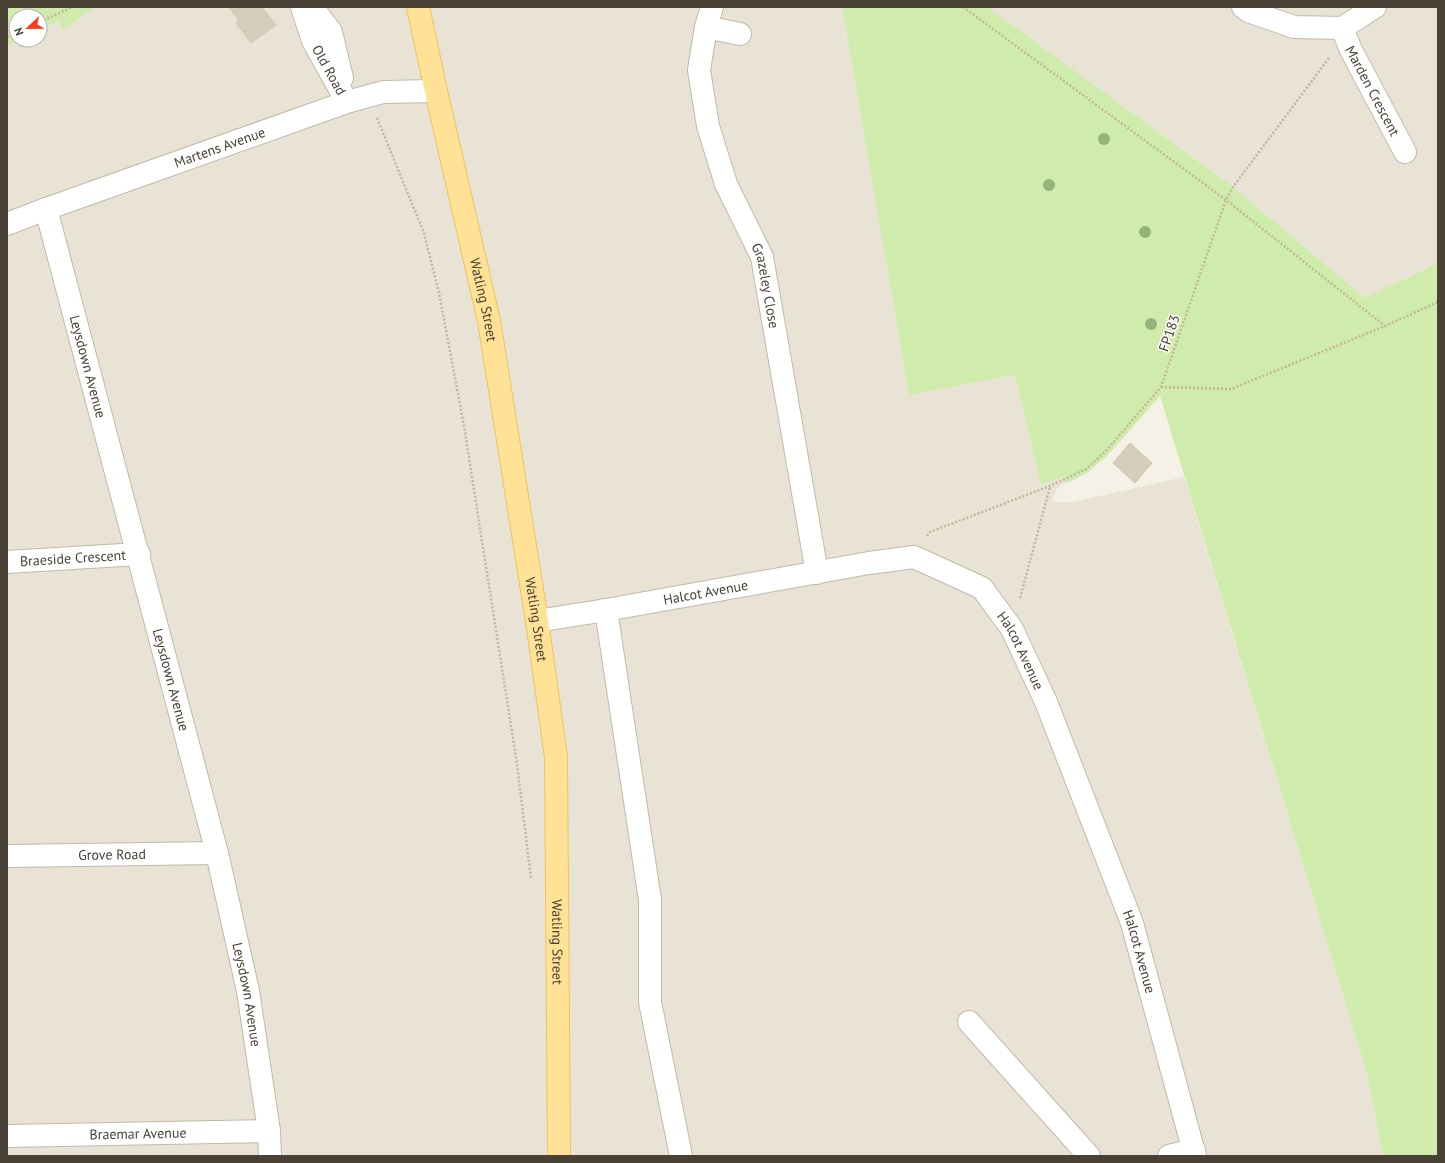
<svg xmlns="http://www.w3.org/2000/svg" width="1445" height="1163" viewBox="0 0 1445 1163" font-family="'PT Sans',sans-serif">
	<rect width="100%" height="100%" fill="#f5f1e7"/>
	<g fill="#e9e3d5">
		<path d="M95,7h747l67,388 106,-20 26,110 23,-9 3,7 -9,4 -7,15h21l112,-25 183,597 16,82h-1376v-1111l11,-5h22v-10l18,-9 6,9z"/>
		<path d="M988,7h450v256l-73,35 -132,-111z"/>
	</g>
	<g fill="#cfecad">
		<path d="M7,7h88l-31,23 -6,-9 -18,9v-14h-24v24h2l-11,5z"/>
		<path d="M842,7h146l245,180 132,111 73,-35v893h-55l-16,-82 -207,-678 -52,59 -21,18 -20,10 -3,-7 -23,9 -26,-110 -106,20z"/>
	</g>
	<g fill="#d7cdbc" stroke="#d3c5ae">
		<path d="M229,7h33l14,18 -25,18 -15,-20 3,-2z"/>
		<path d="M1130,443l22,20 -17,20 -22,-20z"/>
	</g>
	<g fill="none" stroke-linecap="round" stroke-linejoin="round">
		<g stroke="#c1b9a9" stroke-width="24">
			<g id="minor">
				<path id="s1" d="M302,7l11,34 34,61"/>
				<path d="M312,7l19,25 11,46"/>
				<path id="s2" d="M712,7l-6,20 -7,43 9,56 18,58 36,73 55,316"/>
				<path d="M1243,7l5,4 46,16 48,1"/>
				<path id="s3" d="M1375,7l-33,21 9,22 54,102"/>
				<path d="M706,27l34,7"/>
				<path id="s4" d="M46,209l171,644 31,138 21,140 1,25"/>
				<path id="s5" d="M7,224l39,-15 301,-107 36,-10 53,-1"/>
				<path id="s6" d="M7,562l132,-8"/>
				<path d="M606,610l44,290v102l31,154"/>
				<path id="s7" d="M537,621l69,-11 263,-47 45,-6 68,31 30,41 34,73 86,221 63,233"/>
				<path id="s8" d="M7,856l210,-3"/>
				<path d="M969,1022l120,134"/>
				<path id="s9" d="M7,1136l262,-5"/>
				<path d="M1169,1156l25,-6"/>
			</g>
		</g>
		<g stroke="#edc45d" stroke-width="24">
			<g id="major">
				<path id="s10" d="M418,7l18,84 53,230 48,300 19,136 3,399"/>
			</g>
		</g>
		<g stroke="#c4b599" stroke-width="2.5" stroke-dasharray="2 2" stroke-linecap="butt">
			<path d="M963,7l263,193 159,126"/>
			<path d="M40,22l32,-15"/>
			<path d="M7,37l9,-4"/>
			<path d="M377,118l47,115 15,60 25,133 53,338 14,114"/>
			<path d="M1161,387l70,2 154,-63 53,-24"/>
			<path d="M927,536l3,-4 120,-46 36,-17 19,-17 56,-65 65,-187 7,-13 96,-129"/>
			<path d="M1020,598l30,-111"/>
		</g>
		<use href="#minor" stroke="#fff" stroke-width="22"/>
		<use href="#major" stroke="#ffe296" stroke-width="22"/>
	</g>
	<g fill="#94b37b">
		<circle cx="1104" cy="139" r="6"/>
		<circle cx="1049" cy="185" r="6"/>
		<circle cx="1145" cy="232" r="6"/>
		<circle cx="1151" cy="324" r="6"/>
	</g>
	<g text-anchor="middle" stroke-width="3" stroke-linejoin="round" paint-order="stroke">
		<g font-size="14" fill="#494135" stroke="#fff">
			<text dy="5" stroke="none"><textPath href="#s1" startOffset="69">Old Road</textPath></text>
			<text dy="5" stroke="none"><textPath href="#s3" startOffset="109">Marden Crescent</textPath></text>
			<text dy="5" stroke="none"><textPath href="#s5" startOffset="226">Martens Avenue</textPath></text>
			<text dy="5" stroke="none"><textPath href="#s2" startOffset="292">Grazeley Close</textPath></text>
			<text dy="5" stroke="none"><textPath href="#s10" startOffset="300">Watling Street</textPath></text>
			<text transform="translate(1169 333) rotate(-71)" y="5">FP183</text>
			<text dy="5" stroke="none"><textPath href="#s4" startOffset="163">Leysdown Avenue</textPath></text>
			<text dy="5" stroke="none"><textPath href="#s6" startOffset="66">Braeside Crescent</textPath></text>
			<text dy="5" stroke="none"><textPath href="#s7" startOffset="171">Halcot Avenue</textPath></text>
			<text dy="5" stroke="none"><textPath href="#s10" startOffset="624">Watling Street</textPath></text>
			<text dy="5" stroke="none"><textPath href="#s7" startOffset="531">Halcot Avenue</textPath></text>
			<text dy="5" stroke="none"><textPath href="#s4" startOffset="487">Leysdown Avenue</textPath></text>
			<text dy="5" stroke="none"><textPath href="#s8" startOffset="105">Grove Road</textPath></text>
			<text dy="5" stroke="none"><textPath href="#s10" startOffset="948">Watling Street</textPath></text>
			<text dy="5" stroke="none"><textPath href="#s7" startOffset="855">Halcot Avenue</textPath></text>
			<text dy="5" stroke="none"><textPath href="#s4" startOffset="811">Leysdown Avenue</textPath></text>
			<text dy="5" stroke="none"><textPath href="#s9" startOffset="131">Braemar Avenue</textPath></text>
		</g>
	</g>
	<rect width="1445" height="1163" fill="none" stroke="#494135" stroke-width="16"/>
	<g transform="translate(28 28) rotate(248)"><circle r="19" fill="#ffffff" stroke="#b6b3ae"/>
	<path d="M0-3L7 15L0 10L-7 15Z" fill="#ff3a14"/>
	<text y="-6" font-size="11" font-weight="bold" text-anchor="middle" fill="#494135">N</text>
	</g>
</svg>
